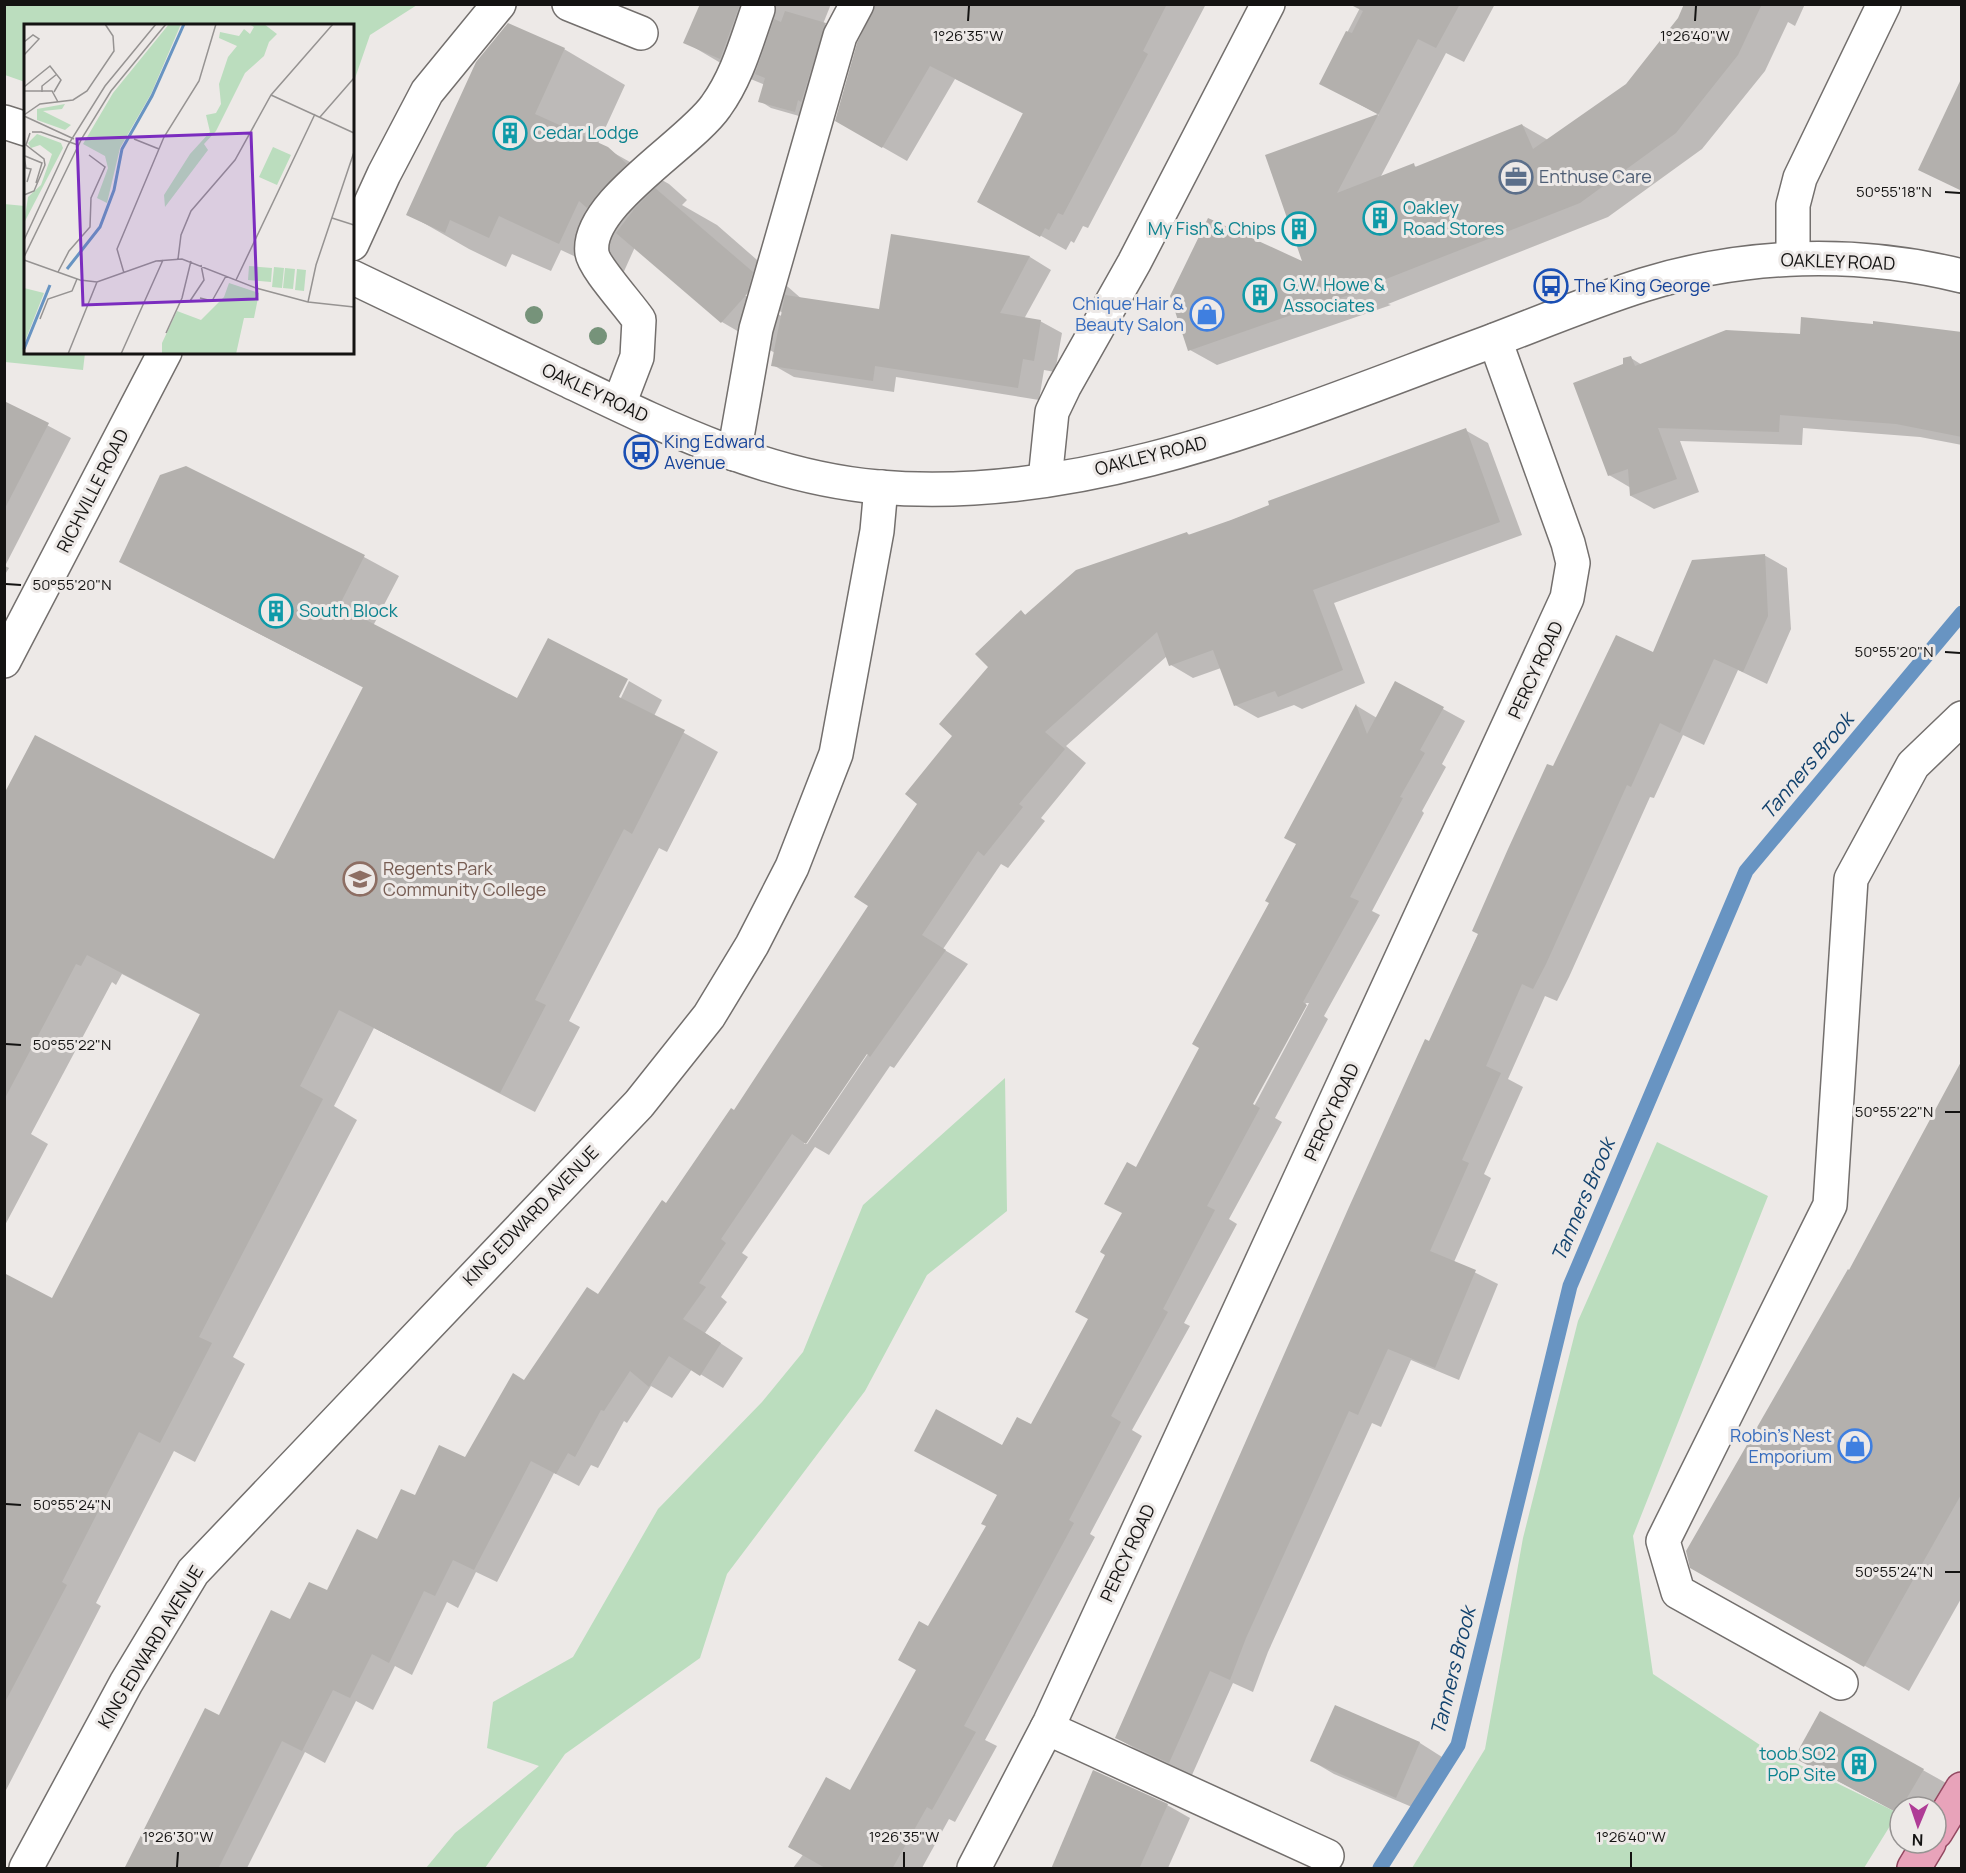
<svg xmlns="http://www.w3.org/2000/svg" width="1966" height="1873" viewBox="0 0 1966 1873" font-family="Manrope,sans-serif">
	<rect width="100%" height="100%" fill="#ede9e7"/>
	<g fill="#bbddbe">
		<path d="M5,4h412v1l-47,30 -17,49 -1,-58h-326l-1,56 -20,-7z"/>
		<path d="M4,204l21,2 1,146 59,1 -2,17 -78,-8z"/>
		<path d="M1005,1078l2,133 -80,64 -62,116 -138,183 -27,84 -135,96 -80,114h-59l29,-35 84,-67 -52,-18 6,-46 80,-45 85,-148 104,-107 41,-50 60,-147z"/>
		<path d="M1657,1142l111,54 -135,340 20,138 110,73 135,66 -34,55h-452l73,-119 38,-211 55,-217z"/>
	</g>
	<g fill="#0003" fill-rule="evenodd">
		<path d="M701,4h130l-8,20 13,7 -30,87 -35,-10 -11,-7 5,-16 -24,-10 -56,-33z"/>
		<path d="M876,4h330l-118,224 -5,-2 -9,17 -3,-2 -5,9 -87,-49 45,-87 -69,-35 -48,82 -70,-40 38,-108z"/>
		<path d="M1362,4h133l-31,58 -18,-9 -66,125 33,-13 5,3 104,-43 26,15 79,-55 52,-66 7,-15h119l-10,22 -7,-4 -23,49 -63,78 -94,68 -220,87 3,1 -174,60 -27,-15 115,-87 -38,-107 112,-41 -58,-32z"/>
		<path d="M564,49l61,36 -27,59 71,40 18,16 -5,5 35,20 86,75 77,11 12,-75 138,21 21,13 -27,49 16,2 22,12 -7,39 -11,-2 -5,30 -143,-23 -2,15 -100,-15 -21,-12 2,-12 -53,-31 -87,-75 -14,31 -60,-28 -10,21 -39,-17 -6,13 -37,-18 -61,-35zM741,289l42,24v4l-44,-25z"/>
		<path d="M1801,336h161v109l-42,-8 -117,-9 -1,17 -122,-4 19,51 -45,17 -23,-13v-8l-22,-13 15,-110 7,-7 11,7z"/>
		<path d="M15,408l56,30 -66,128 4,2 -5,8v-151z"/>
		<path d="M1465,430l23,13 34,92 -188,68 31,80 -63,26 -8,-4 -36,13 -23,-13 -14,-37 -28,10 -22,-13 -4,-9 -101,90 20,17 -45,55 4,3 -37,47 -7,-4 -58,85 25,15 -74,104 -4,-2 -61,89 -14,-8 -73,106 6,4 -27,40 6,5 -22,31 38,25 -20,30 -31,-19 -20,29 -21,-12 -24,37 -3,-2 -26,47 -7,-3 -12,21 -25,-13 -57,109 -21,-10 -18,36 -11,-6 -35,73 -17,-9 -22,44 -17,-9 -31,62 -20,-11 -58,116h-122l94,-151 72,-96 36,-29 50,-50 38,-45 51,-38 59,-77 74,-87 136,-183 135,-206 84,-171 67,-123 6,4 160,-83 4,3zM870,1047l2,1 -65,96h-3z"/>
		<path d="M1764,555l23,13 4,61 -24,55 -29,-14 -34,75 -21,-10 -29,63 -4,-1 -81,180 -12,24 -12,-5 -37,83 15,8 -39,87 7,4 -37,84 44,22 -39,96 -48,-20 -30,67 -9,-4 -104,229 -15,40 -20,-9 -41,92 -53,-24 -22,-13 436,-970 101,-114z"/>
		<path d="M364,557l35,19 -26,50 145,74 100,4 11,-23 33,19 -8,16 64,36 -51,100 -8,-4 -90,173 11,6 -45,85 -161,-84 -40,78 23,14 -124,237 12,7 -50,98 -21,-11 -78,152 5,3 -97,188v-519l49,25 148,-285 -79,-41 -6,11 -4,-3 -81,152 17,10 -44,83v-430l271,64 89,-173 -243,-126z"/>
		<path d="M1357,706l20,12 66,-9 22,12 -23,43 4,3 -24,44 2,2 -52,98 8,4 -56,101 4,3 -53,99 7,4 -53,97 8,5 -53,99 6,3 -58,104 10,6 -52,98 5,3 -110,203 12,6 -42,76 -6,-3 -27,49h-129l57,-76 68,-122 10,-42 59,-102 11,-31 4,-48 30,-21 57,-107 48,-150 64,-121 70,-145zM1306,1003h3l-58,109 -3,-2z"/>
		<path d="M1962,1063v534l-53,94 -217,-124z"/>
		<path d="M1335,1707l85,36 22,14 -23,53 -85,-36 -22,-13z"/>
		<path d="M1821,1713l125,70 -14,24h-32v7l-81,-43z"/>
		<path d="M1167,1805l23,13 -22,50h-116z"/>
	</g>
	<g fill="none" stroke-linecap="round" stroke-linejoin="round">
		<path stroke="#6894c2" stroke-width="15" d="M1380,1868l78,-123 112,-459 176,-415 216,-258"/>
	</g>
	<g fill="#b3b0ad">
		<path d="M700,4h40l-20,55 -37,-16z"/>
		<path d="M876,4h291l-24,47 5,3 -85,161 -5,-2 -9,17 -4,-2 -5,9 -63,-35 46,-89 -93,-47 -48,82 -47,-27 22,-78z"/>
		<path d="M1349,4h111l-24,44 -18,-9 -81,154 77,-30 1,4 107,-43 11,25 93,-65 52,-66 6,-14h78l-24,51 -62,78 -96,70 -217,85 3,1 -178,62 -18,-55 38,-78 94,43 -37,-106 113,-41 -59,-30 27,-53 6,2 11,-22z"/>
		<path d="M785,11l41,12 -25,79 -3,-2 -3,12 -37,-10 7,-24 -10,-4 19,-55 7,3z"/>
		<path d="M508,23l57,25 -30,66 73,33 19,17 -40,44 -8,-7 -20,43 -60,-28 -10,22 -39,-18 -5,13 -39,-18 70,-153z"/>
		<path d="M1962,77v114l-44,-21z"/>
		<path d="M655,188l98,84 -6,22 -26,29 -105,-90 19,-25z"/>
		<path d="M891,234l139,22 -30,57 41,7 -7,41 -11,-2 -5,29 -143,-22 -2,15 -102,-15 14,-71 94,14z"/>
		<path d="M1801,317l72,7v-3l89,11v105l-66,-13 -116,-9 -1,17 -121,-4 19,51 -47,17 -2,-27 -20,7 -35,-93 50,-19v-6l8,-2 4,10 91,-36 74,4z"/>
		<path d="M4,401l45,22 -45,87z"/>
		<path d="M1466,428l34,94 -187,68 30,80 -65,27 -3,-6 -41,15 -21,-56 -44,16 -12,-34 -112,100 20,17 -46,55 4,3 -39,49 -6,-5 -56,84 24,15 -76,107 -3,-3 -61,90 -14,-10 -71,105 5,4 -27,40 7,4 -23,32 38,24 -21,33 -31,-20 -20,31 -19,-16 -26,40 -3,-1 -26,47 -7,-4 -12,21 -25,-13 -57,109 -21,-10 -18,36 -11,-5 -35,72 -17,-9 -22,44 -17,-8 -31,61 -20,-10 -64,128h-94l81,-161 14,7 52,-105 19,9 19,-37 18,8 30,-61 20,10 24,-50 14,6 24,-50 26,12 48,-84 11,7 63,-93 11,7 64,-94 4,3 65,-95 3,2 134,-204 -14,-9 63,-93 -12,-10 47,-58 -13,-12 49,-57 -13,-13 46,-44 4,5 51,-45 111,-38 1,3 43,-15 38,-15 -1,-4z"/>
		<path d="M186,466l179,89 -26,51 178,92 31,-60 80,41 -9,18 66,33 -53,104 -8,-5 -89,171 11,5 -46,88 -161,-83 -39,76 23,13 -124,238 13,6 -52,100 -21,-11 -77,150 5,3 -63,119v-431l48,25 148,-284 -113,-59 -6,11 -5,-2 -72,136v-306l31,-59 239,124 89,-172 -244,-125 41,-87z"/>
		<path d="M1765,554l3,62 -25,56 -29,-13 -34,74 -20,-10 -29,64 -4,-2 -81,179 -13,25 -11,-5 -36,82 15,7 -39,87 7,3 -39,88 46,19 -41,98 -47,-19 -30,66 -9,-4 -103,227 -16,42 -20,-9 -41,92 -54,-25 234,-531 76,-168 4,2 49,-107 -6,-3 36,-82 39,-85 6,2 63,-131 37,17 39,-92z"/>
		<path d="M1395,681l49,26 -24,43 5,3 -25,44 3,1 -53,99 9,4 -56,101 4,3 -54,99 7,4 -53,98 8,4 -52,99 5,3 -57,104 10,6 -52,98 5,3 -110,203 12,6 -44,78 -5,-3 -35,62h-65l-39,-22 38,-70 24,13 66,-120 -18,-10 21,-39 9,5 58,-100 -5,-2 16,-29 -83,-44 22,-42 66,36 15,-28 14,7 57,-105 -13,-7 30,-57 -5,-3 22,-39 -18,-9 23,-42 9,5 63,-119 -7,-4 77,-141 -4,-2 31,-57 -12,-6 72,-134 11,30z"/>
		<path d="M1962,1060v433l-98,174 -174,-99 -4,-17 162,-282 1,1z"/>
		<path d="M1335,1705l85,37 -24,56 -86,-37z"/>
		<path d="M1820,1711l104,58 -26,44 -104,-55z"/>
		<path d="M1093,1770l75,34 -29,65h-88z"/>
	</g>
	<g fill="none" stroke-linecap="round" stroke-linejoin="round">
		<g stroke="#736f6d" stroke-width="36">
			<g id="minor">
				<path d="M569,4l72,29"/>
				<path d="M4,122l22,7"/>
				<path d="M352,244l32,-70 43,-82 72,-88"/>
				<path d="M1793,257v-52l7,-27 84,-174"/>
				<path d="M352,277c72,34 143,69 215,103 100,48 199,97 311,107 211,18 413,-72 606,-143 53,-20 105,-42 159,-59 103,-32 214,-35 319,-9"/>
				<path d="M619,404l18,-47 2,-37c-10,-15 -45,-53 -47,-67 -7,-49 98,-109 124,-147 21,-29 30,-63 42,-97"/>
				<path d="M734,454l22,-125 84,-293 17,-32"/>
				<path d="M1045,480l7,-68 12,-25 70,-124 134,-259"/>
				<path d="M4,661l161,-309"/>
				<path d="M1841,1683l-163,-91 -15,-51 167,-336 21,-326 62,-114 49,-47"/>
				<path d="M1047,1728l280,128"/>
				<path d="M26,1868l100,-185 67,-111 446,-468 70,-88 43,-71 40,-78 44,-113 41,-223 4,-44"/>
				<path d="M974,1868l76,-146 517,-1124 6,-35 -5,-20 -73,-203"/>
			</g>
		</g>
		<g stroke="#934861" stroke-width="36">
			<g id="major">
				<path d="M1936,1832l26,-43"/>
				<path d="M1914,1868l15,-25"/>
			</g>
		</g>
		<use href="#minor" stroke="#fff" stroke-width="33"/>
		<use href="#major" stroke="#e8a3ba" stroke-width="33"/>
	</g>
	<g fill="#76937a">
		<circle cx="534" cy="315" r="9"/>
		<circle cx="598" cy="336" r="9"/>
	</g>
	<path fill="none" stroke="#141312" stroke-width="2" d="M968,21l1,-15M1695,21l1,-15M1945,192l15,1M6,584l15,1M1945,652l15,1M6,1044l15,1M1945,1112h15M6,1504l15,1M1945,1572h15M177,1867l1,-15M904,1867v-15M1631,1867v-15"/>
	<defs>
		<g id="building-ring" transform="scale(1.725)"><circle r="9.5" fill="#ede9e7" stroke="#0f9aa8" stroke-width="1.5"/><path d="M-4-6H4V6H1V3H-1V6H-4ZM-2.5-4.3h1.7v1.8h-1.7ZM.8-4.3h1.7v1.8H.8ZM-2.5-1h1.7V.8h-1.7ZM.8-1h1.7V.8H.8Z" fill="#0f9aa8"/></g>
		<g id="office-ring" transform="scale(1.725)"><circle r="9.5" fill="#ede9e7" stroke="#5c6f8a" stroke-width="1.5"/><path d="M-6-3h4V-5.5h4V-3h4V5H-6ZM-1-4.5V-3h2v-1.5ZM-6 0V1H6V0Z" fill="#5c6f8a"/></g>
		<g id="bus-ring" transform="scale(1.725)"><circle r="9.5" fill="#ede9e7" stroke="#1a4fb4" stroke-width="1.5"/><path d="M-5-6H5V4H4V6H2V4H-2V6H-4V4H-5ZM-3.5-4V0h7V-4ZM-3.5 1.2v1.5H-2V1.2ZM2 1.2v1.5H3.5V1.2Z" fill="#1a4fb4"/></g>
		<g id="shop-ring" transform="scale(1.725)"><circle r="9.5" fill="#ede9e7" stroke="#3f7fe0" stroke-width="1.5"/><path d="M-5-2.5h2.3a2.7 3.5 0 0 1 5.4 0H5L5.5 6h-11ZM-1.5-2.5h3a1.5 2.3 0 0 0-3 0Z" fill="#3f7fe0"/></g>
		<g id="school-ring" transform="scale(1.725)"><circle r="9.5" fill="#ede9e7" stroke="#8d6e63" stroke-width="1.5"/><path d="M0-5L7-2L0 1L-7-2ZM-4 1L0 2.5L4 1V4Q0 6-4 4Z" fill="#8d6e63"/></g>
	</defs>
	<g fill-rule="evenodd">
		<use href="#building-ring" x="510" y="133"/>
		<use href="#office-ring" x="1516" y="177"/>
		<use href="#building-ring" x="1380" y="218"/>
		<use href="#building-ring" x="1299" y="229"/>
		<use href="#bus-ring" x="1551" y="286"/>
		<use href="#building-ring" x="1260" y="295"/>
		<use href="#shop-ring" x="1207" y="314"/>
		<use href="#bus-ring" x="641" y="452"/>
		<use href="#building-ring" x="276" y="611"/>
		<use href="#school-ring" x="360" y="879"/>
		<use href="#shop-ring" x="1855" y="1446"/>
		<use href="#building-ring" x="1859" y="1764"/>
	</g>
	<g text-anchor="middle" stroke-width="6" stroke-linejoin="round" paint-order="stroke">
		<g font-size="18" fill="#0d838f" stroke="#ede9e7" text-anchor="start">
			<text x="533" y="139">Cedar Lodge</text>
			<text x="1403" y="214">Oakley<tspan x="1403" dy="21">Road Stores</tspan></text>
			<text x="1276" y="235" text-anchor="end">My Fish &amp; Chips</text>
			<text x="1283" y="291">G.W. Howe &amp;<tspan x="1283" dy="21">Associates</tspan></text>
			<text x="299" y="617">South Block</text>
			<text x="1836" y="1760" text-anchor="end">toob SO2<tspan x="1836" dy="21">PoP Site</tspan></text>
		</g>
		<g font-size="18" fill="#4e5e75" stroke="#ede9e7" text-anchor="start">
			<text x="1539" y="183">Enthuse Care</text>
		</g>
		<g font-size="18" fill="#141312" stroke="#ede9e7">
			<text transform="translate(1838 262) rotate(2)" y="6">OAKLEY ROAD</text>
			<text transform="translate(595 393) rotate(25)" y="6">OAKLEY ROAD</text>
			<text transform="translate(1151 456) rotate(-14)" y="6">OAKLEY ROAD</text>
			<text transform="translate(93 491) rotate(-63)" y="6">RICHVILLE ROAD</text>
			<text transform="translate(1536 670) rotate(-65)" y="6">PERCY ROAD</text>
			<text transform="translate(1332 1112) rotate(-65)" y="6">PERCY ROAD</text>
			<text transform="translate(531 1216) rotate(-46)" y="6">KING EDWARD AVENUE</text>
			<text transform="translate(1128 1553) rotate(-65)" y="6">PERCY ROAD</text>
			<text transform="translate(151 1647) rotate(-59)" y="6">KING EDWARD AVENUE</text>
		</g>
		<g font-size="18" fill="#164399" stroke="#ede9e7" text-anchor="start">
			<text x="1574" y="292">The King George</text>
			<text x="664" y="448">King Edward<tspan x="664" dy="21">Avenue</tspan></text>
		</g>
		<g font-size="18" fill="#366cbe" stroke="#ede9e7" text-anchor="end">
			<text x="1184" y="310">Chique Hair &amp;<tspan x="1184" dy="21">Beauty Salon</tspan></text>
			<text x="1832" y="1442">Robin's Nest<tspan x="1832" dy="21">Emporium</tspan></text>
		</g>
		<g font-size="18" fill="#785e54" stroke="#ede9e7" text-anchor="start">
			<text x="383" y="875">Regents Park<tspan x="383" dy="21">Community College</tspan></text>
		</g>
		<g font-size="20" font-style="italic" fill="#12426e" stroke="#ede9e7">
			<text transform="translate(1807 766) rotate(-50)" y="7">Tanners Brook</text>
			<text transform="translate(1583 1200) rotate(-67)" y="7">Tanners Brook</text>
			<text transform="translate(1453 1671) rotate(-76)" y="7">Tanners Brook</text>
		</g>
	</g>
	<g transform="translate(24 24)">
		<rect width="330" height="330" fill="#ede9e7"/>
		<path d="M145,0h12l-30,70 -31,54 -13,55 -10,-5 11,-30 -3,-12 -22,-12 30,-51zM225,0h15l13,10 -8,8 -5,14 -19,17 -29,58 -12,13 4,6 -43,57 -1,-12 26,-41 20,-22 -4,-17 10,-2 5,-9 -2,-20 9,-27 9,-11 -18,-8 1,-6 19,4 5,-7 6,5 4,-7zM41,80l-3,5 -19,2 28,14 -6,5 -28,-10v-11zM13,110l24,9 2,5 -39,75 4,-26 13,-12 11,-31 -12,-9 -9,3 -3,-5zM249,123l18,8 -14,30 -18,-8zM225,242l23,2 -1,14 -23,-2zM250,243l10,1 -2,20 -10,-1zM261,244l10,1 -2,20 -10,-1zM273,245l9,1 -2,21 -9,-1zM205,259l30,10 -5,25h-10l-8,36h-74v-11l15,-32 24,9 23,-23zM0,264l20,5 -20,51z" fill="#bbddbe"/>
		<path fill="none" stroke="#6894c2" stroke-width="3" d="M43,245l33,-42 14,-37 8,-41 30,-53 32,-72M0,325l26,-64"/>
		<path fill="none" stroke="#969392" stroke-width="1.5" d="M0,18l9,-7 6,4 -15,16M0,63l26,-21 11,14 -7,12M0,67h28l6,11M18,68v-6l15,-12M247,71l83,38M0,91l16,-11 33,-4 14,-9 27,-40 -1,-15 -8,-12M0,92l50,23M296,93l34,-39M8,108h9l37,13M110,115l25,10M0,132l2,12 5,1 -4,13M1,132l17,7 -6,20M0,171l10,-4 11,-26 -1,-6 -18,-14 4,-12M308,194l22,7M0,216l44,-95 37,-59 51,-62M0,233l58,-119 29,-47 55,-67M154,235l3,-24 10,-24 44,-51 36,-65 62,-71M0,236l56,20 17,2 59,-21 26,-2 74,29 52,14 46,5M34,248l11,-21 21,-24 1,-29 14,-31 -16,-12M100,249l-7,-24 47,-112 35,-56 17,-57M212,256l79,-166M176,274l12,3 14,-25M166,277l14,-21 -3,-15M284,278l8,-37 38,-113M16,295l8,-20 24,-8 5,-12M142,309l16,-35 9,-37M44,330l29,-72M97,330l42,-94"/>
		<path fill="#7b2cbf" fill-opacity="0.15" stroke="#7b2cbf" stroke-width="3" d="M227,109l6,166 -174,6 -6,-166z"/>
		<rect width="330" height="330" fill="none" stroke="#141312" stroke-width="3"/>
	</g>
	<g font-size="15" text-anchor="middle" fill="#141312" stroke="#ede9e7" stroke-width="6" stroke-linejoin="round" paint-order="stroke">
		<text x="968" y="41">1°26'35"W</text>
		<text x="1695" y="41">1°26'40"W</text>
		<text x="1894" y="197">50°55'18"N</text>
		<text x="72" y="590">50°55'20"N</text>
		<text x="1894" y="657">50°55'20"N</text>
		<text x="72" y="1050">50°55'22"N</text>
		<text x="1894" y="1117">50°55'22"N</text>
		<text x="72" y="1510">50°55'24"N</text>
		<text x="1894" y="1577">50°55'24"N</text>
		<text x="178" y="1842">1°26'30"W</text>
		<text x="904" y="1842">1°26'35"W</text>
		<text x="1631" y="1842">1°26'40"W</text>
	</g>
	<rect width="1966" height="1873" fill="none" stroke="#141312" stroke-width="12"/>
	<g transform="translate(1918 1825) rotate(182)"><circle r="28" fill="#ede9e7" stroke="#969392" stroke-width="1.5"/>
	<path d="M0-4.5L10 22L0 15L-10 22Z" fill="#af3c96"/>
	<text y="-9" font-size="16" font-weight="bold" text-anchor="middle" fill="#141312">N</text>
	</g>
</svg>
